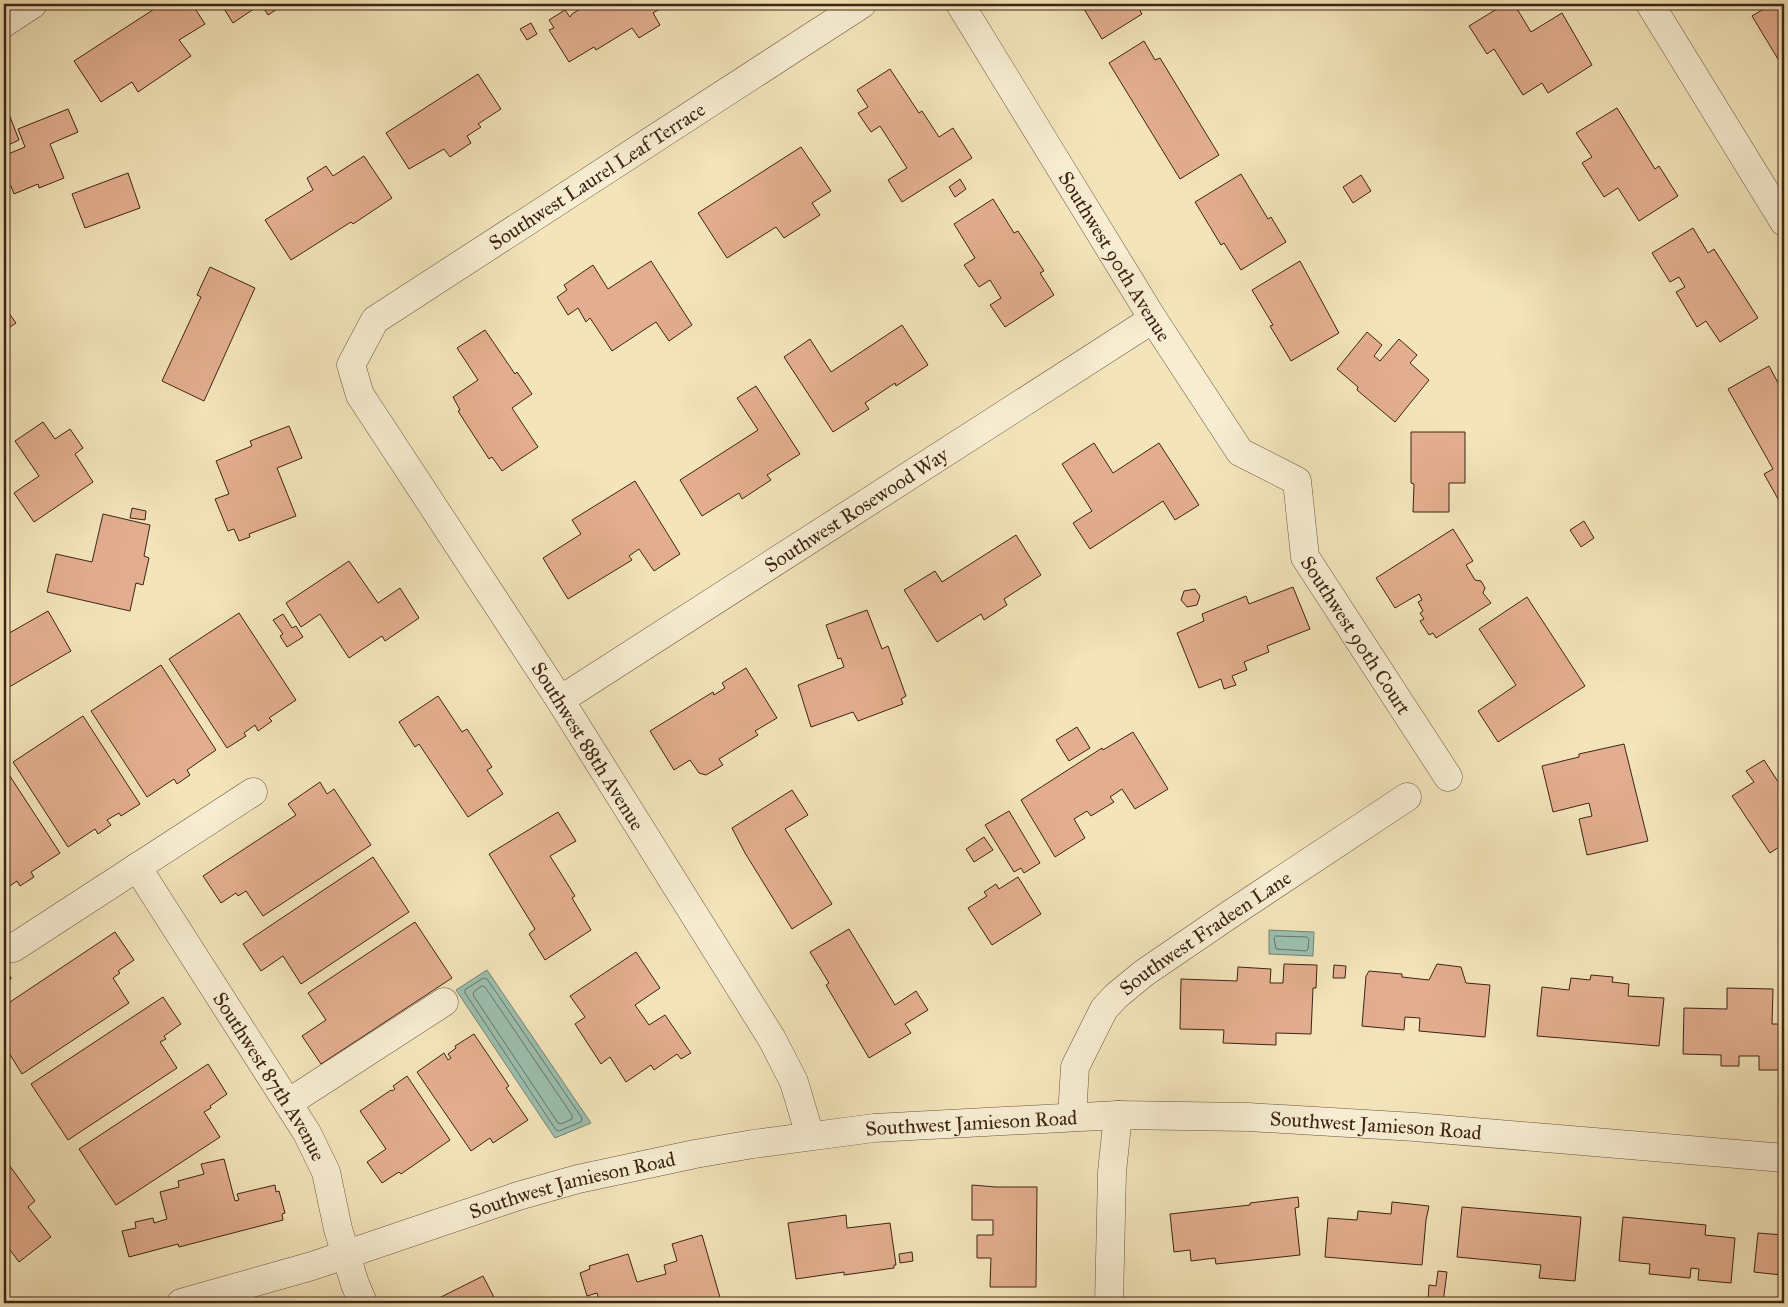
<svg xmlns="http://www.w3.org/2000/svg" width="1788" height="1307" viewBox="0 0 1788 1307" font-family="'IM FELL Great Primer',serif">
	<rect width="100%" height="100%" fill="#f3e4ba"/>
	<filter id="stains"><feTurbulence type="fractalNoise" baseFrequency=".004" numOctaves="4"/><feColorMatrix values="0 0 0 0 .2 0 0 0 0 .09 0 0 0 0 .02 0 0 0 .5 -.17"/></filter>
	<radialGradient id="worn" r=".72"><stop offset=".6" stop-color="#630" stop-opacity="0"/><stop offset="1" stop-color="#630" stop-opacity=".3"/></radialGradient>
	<g fill="#9bbfaf" stroke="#768171">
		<path d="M1269,930l45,2 -1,24 -44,-2z"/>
		<path d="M487,970l104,153 -36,15 -99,-148z"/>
	</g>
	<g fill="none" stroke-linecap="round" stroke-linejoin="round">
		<g stroke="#6c7262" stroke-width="1">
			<path d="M1276,936l31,1 2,2 -1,10 -2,2 -30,-2 -2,-11z"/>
			<path d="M484,978l3,1 95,139 -1,4 -22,9 -3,-1 -91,-137v-3z"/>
			<path d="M482,986l3,1 87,128v4l-11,5 -3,-1 -85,-128 1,-3z"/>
		</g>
	</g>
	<g fill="#e3ae8f" stroke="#3e2414">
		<path d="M162,4h30l13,20 -26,16 12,16 -53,36 -6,-10 -31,20 -27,-41z"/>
		<path d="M221,4h64l-17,11 -7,-11 -28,19z"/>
		<path d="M588,4h80l-15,9 7,12 -21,13 -7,-10 -36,22 -2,-3 -25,15 -20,-32 5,-2 -5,-8 16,-10 5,7 2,-3z"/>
		<path d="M1081,4h55l6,10 -40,25z"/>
		<path d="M1505,4h9l17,28 31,-19 30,52 -44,28 -6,-10 -19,12 -29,-46 -7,5 -18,-28z"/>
		<path d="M1772,4h12v65l-32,-53z"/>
		<path d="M531,23l6,11 -10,6 -7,-11z"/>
		<path d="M1144,41l11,19 5,-2 59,97 -39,24 -71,-116z"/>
		<path d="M890,69l29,44 3,-2 17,26 14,-9 19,30 -70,44 -14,-22 19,-12 -27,-42 -9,6 -13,-19 10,-6 -11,-17z"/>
		<path d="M478,74l23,35 -23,15 3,3 -14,9 4,7 -21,14 -6,-8 -35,20 -23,-36z"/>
		<path d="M1617,108l38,61 4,-3 19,30 -39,25 -21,-33 -14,9 -22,-34 10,-6 -16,-24z"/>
		<path d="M68,109l10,23 -28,12 14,34 -25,10 -1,-4 -24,10 -3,-8 -7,3v-73l5,-2 10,26 -15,7 4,7 17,-7 -7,-18z"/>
		<path d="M801,147l30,44 -19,12 8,12 -36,23 -8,-11 -49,31 -29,-45z"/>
		<path d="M364,156l28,42 -39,26 -2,-2 -60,38 -26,-40 48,-30 -6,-12 19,-12 7,10z"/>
		<path d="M128,173l12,35 -55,20 -13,-34z"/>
		<path d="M1241,174l27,45 3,-2 15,25 -45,28 -17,-27 -3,2 -26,-43z"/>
		<path d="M1361,175l10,16 -18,12 -10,-16z"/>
		<path d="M960,179l6,10 -11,8 -6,-10z"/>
		<path d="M993,199l21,34 4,-2 26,40 -4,2 14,22 -49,32 -15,-22 11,-7 -11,-18 -11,7 -15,-22 11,-7 -21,-34z"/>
		<path d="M1693,228l15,25 6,-4 44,69 -38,24 -14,-21 -9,6 -21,-35 9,-5 -6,-10 -9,5 -18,-29z"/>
		<path d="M651,261l41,64 -23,16 -13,-19 -44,29 -22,-33 -4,4 -8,-14 -10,7 -11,-18 10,-7 -3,-5 29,-20 15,24z"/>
		<path d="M1300,261l39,72 -48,28 -21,-35 3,-1 -21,-35z"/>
		<path d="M210,267l45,21 -51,113 -42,-20 39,-84 -4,-2z"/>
		<path d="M6,309l10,14 -12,8v-20z"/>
		<path d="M902,325l26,40 -32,21 -1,-3 -30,20 4,6 -36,23 -49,-75 26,-18 21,33z"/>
		<path d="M485,330l30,44 2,-2 15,22 -20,14 26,39 -36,24 -10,-14 -3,2 -31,-48 2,-1 -7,-13 25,-17 -21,-32z"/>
		<path d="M1367,332l15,13 -8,11 6,5 19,-22 18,16 -7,8 19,17 -34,42 -38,-32 1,-3 -21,-18z"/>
		<path d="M1769,366l15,28v110l-2,2 -18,-32 9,-5 -45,-80z"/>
		<path d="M756,386l44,68 -33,21 4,5 -29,19 -3,-6 -37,23 -22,-36 78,-50 -21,-32z"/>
		<path d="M43,422l12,17 15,-10 13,19 -8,6 18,28 -59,40 -20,-29 25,-17 -24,-35z"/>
		<path d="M289,426l13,32 -25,10 19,48 -47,18 1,3 -11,4 -5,-12 -6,2 -13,-32 14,-5 -13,-33 36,-15 -2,-5z"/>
		<path d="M1411,432h54v51h-16v29h-36l1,-28 -3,-1z"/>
		<path d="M1094,443l19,30 46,-30 40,62 -24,15 -12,-19 -73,48 -17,-26 19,-12 -30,-47z"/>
		<path d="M635,481l45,73 -26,17 -15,-22 -10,7 3,4 -64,39 -25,-41 38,-24 -9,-14z"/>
		<path d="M132,508l14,3 -1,9 -15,-2z"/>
		<path d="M103,514l47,11 -6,31 5,2 -6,27 -7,-2 -6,28 -83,-19 9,-38 36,8z"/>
		<path d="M1584,521l10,17 -13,9 -11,-17z"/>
		<path d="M1453,529l20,32 -7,4 9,15 6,1 4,7 -2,5 8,10 -55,35 -3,-5 -4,2 -9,-14 4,-2 -4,-6 3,-2 -5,-9 4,-2 -3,-6 -24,14 -19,-30z"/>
		<path d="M1016,535l25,40 -37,24 3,6 -23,15 -3,-6 -44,28 -33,-52 31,-19 7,11z"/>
		<path d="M349,561l29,42 22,-15 19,30 -34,23 -3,-5 -33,22 -29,-44 -19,13 -15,-24z"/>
		<path d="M1293,587l17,42 -43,17 2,6 -25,10 3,8 -15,6 4,9 -12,4 -3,-10 -22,9 -22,-55 27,-12 -2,-7 44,-18 3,8z"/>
		<path d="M1195,589l5,7 -3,9 -10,2 -6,-7 3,-9z"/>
		<path d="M1527,597l58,89 -87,56 -20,-31 38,-26 -37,-56z"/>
		<path d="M867,610l15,39 6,-3 18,50 -5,3 2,5 -45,17 -5,-9 -42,15 -13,-42 46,-18 -3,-9 -3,1 -12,-34z"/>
		<path d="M48,611l23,40 -67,39v-54z"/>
		<path d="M239,613l57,87 -27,18 3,3 -14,10 -3,-6 -11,8 2,3 -19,12 -58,-89z"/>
		<path d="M283,614l9,14 4,-2 7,11 -16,10 -7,-11 3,-2 -10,-14z"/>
		<path d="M161,665l55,85 -29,20 3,5 -13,9 -3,-5 -27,18 -56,-86z"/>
		<path d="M746,668l31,50 -22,13 3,4 -39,24 4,6 -17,10 -7,-2 -9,-13 -16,10 -24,-39 63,-39 1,3 11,-7 -3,-5z"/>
		<path d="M438,696l24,36 5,-3 25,38 -5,3 16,24 -35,23 -49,-73 -4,3 -16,-25z"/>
		<path d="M83,716l57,88 -19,12 -2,-3 -12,7 4,5 -13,9 -3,-5 -27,18 -55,-85z"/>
		<path d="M1077,727l13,21 -21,13 -13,-21z"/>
		<path d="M1133,732l35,57 -33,20 -13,-20 -12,8 4,5 -23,14 -4,-5 -13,8 11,19 -30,19 -34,-57 81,-52 1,2z"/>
		<path d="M1624,744l24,97 -61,14 -8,-36 13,-3 -3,-13 -36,9 -11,-46 37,-9v-3z"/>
		<path d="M1764,760l20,31v65l-5,-9 -9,6 -38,-57 22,-14 -8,-11z"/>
		<path d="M4,767l56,86 -29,19 3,5 -14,9 -3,-5 -13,9z"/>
		<path d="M320,782l7,12 7,-5 37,56 -108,71 -17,-25 -8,5 -2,-3 -15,10 -18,-27 93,-61 -8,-11z"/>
		<path d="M792,790l16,25 -23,14 47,75 -40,25 -47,-76 -13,-25z"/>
		<path d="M1009,811l31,52 -16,10 -3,-5 -7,4 -29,-47z"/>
		<path d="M558,812l18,29 -26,15 25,40 -3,2 19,32 -46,30 -16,-26 6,-5 -46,-75z"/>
		<path d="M984,837l9,13 -19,12 -8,-13z"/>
		<path d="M373,857l36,55 -108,72 -18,-28 -22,15 -18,-27z"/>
		<path d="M1018,877l23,37 -49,31 -24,-37 19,-12 -3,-4 12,-8 3,5z"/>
		<path d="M415,922l37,56 -131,86 -19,-28 24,-16 -18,-27z"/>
		<path d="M849,929l46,76 21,-14 12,19 -23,14 6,9 -42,25 -43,-73 3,-2 -19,-31z"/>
		<path d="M115,932l19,28 -16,11 2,2 -7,5 16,25 -107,71 -18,-29v-39z"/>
		<path d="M636,952l24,36 -25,17 14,20 16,-10 26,38 -10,6 -4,-5 -23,16 -3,-5 -25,17 -16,-25 -9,7 -26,-40 10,-7 -15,-21z"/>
		<path d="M1284,964l33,1 -1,23h-3l-2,46 -35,-1v12l-53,-2 1,-13 -44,-1 1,-50 56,2 1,-14 33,2 -1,14h13z"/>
		<path d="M1437,964l24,3 5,16 24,2 -5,52 -66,-6 1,-13 -15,-1 -1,13 -42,-4 4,-50 3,-5 33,3v3l27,3z"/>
		<path d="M1334,965l12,1 -1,12h-12z"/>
		<path d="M1591,975l22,2 -1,5 17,2 -1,12 36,2 -5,48 -122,-10 5,-49 27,3 2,-12 19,2z"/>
		<path d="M1727,988l46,1 -1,35h12v46h-25v-14h-20v10h-18v-11l-38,-1 1,-46 43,1z"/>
		<path d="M163,997l18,27 -17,12 2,3 -6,3 17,26 -109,72 -37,-56z"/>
		<path d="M474,1034l35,52 -3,2 22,32 -35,23 -3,-5 -19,13 -54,-79 27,-19 4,7 3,-2 -3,-4 8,-6 -1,-2z"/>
		<path d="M208,1064l19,30 -17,12 1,2 -7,4 16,25 -104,68 -37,-56z"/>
		<path d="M407,1076l43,64 -49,34 -2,-2 -17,11 -15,-21 19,-13 -26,-38 31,-21 1,1 3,-2 -2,-3z"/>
		<path d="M224,1159l11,42 4,-1 -2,-6 38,-9 1,7 3,-1 6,22 -3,1 1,6 -104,27 -1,-3 -49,13 -7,-26 14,-3 -1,-6 18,-4 1,5 13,-4 -7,-27 19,-5 -1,-6 26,-7 -3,-10z"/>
		<path d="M7,1162l28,39 -7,6 23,30 -32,25 -15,-20v-78z"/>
		<path d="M972,1185l24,2h41l-1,100h-46l1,-29h-14v-23h16v-15h-21z"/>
		<path d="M1298,1197l1,10 -4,1 5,47 -84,9 -1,-6 -24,3 -1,-11 -16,2 -4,-38 80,-9v-2z"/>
		<path d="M1392,1202l37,4 -3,14 -4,45 -97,-8 3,-39 29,2 1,-9 33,3z"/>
		<path d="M1462,1207l119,10 -6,64 -36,-3 2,-13 -84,-8z"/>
		<path d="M846,1215l1,13 43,-5 6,42h-2v3l-50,7v-3l-48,7 -8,-56z"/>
		<path d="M1623,1217l83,8 -1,10 30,3 -4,45 -33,-3 1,-11 -8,-1 -1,10 -41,-4 1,-10 -31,-3z"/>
		<path d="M1758,1233l26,2v56h-4l1,-16 -27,-3z"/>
		<path d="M702,1235l19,66 -9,2h-51l-1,-3 -12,3h-48l-3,-10 -10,3 -7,-23 10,-4 -1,-3 39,-12 9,28 29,-8 -2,-9 13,-4 -5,-17z"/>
		<path d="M912,1252l1,9 -13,2 -1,-9z"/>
		<path d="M1438,1271l9,1 -4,31 -15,-2 1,-16 7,1z"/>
		<path d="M483,1276l14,27h-61l-1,-3z"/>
	</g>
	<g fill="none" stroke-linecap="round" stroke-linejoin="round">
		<g stroke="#6b543e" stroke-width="29">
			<g id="minor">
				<path id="s1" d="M960,4l193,315 87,133 57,29 8,76 143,220"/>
				<path d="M1650,4l134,218"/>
				<path d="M4,23l29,-19"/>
				<path id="s2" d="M560,700l593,-381"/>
				<path id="s3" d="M137,867l170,266 19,39 12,57 17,55 8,19"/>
				<path d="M13,948l240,-156"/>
				<path d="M288,1103l156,-101"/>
				<path id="s4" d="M1072,1117l3,-50 29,-58 12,-13 28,-23 88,-60 175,-116"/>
				<path id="s5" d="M810,1136l-16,-54 -22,-43 -212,-339 -200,-305 -9,-30 24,-45 487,-316"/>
				<path id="s6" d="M181,1303l131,-37 206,-70 60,-17 117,-25 58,-10 121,-16 244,-13 130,2 167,10 369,31"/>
				<path d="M1109,1303l3,-131 6,-57"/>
			</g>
		</g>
		<path stroke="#3e2414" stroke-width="3" stroke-dasharray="4 2.5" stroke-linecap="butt" d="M4,982l7,-5"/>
		<use href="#minor" stroke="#f7edd2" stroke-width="28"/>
	</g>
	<g text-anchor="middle" stroke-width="4" stroke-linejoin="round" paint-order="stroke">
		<g font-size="20" fill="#3e2414" stroke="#f7edd2">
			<text dy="7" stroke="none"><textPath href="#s5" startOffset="1216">Southwest Laurel Leaf Terrace</textPath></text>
			<text dy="7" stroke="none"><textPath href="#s1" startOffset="296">Southwest 90th Avenue</textPath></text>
			<text dy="7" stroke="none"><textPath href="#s2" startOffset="352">Southwest Rosewood Way</textPath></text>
			<text dy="7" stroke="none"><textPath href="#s1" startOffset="762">Southwest 90th Court</textPath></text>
			<text transform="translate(588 746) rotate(58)" y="7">Southwest 88th Avenue</text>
			<text dy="7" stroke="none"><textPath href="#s4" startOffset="242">Southwest Fradeen Lane</textPath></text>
			<text dy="7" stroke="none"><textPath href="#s3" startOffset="248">Southwest 87th Avenue</textPath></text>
			<text dy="7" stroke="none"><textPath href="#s6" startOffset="814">Southwest Jamieson Road</textPath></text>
			<text dy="7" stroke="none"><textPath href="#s6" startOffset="1219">Southwest Jamieson Road</textPath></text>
			<text dy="7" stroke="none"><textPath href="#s6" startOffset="409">Southwest Jamieson Road</textPath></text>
		</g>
	</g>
	<rect width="1788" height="1307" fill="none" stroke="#f3e4ba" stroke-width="20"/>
	<rect x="5" y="5" width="1778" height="1297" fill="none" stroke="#3e2414" stroke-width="2.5"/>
	<rect x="10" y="10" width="1768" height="1287" fill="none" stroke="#3e2414"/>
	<rect width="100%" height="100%" filter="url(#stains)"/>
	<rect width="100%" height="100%" fill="url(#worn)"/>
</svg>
